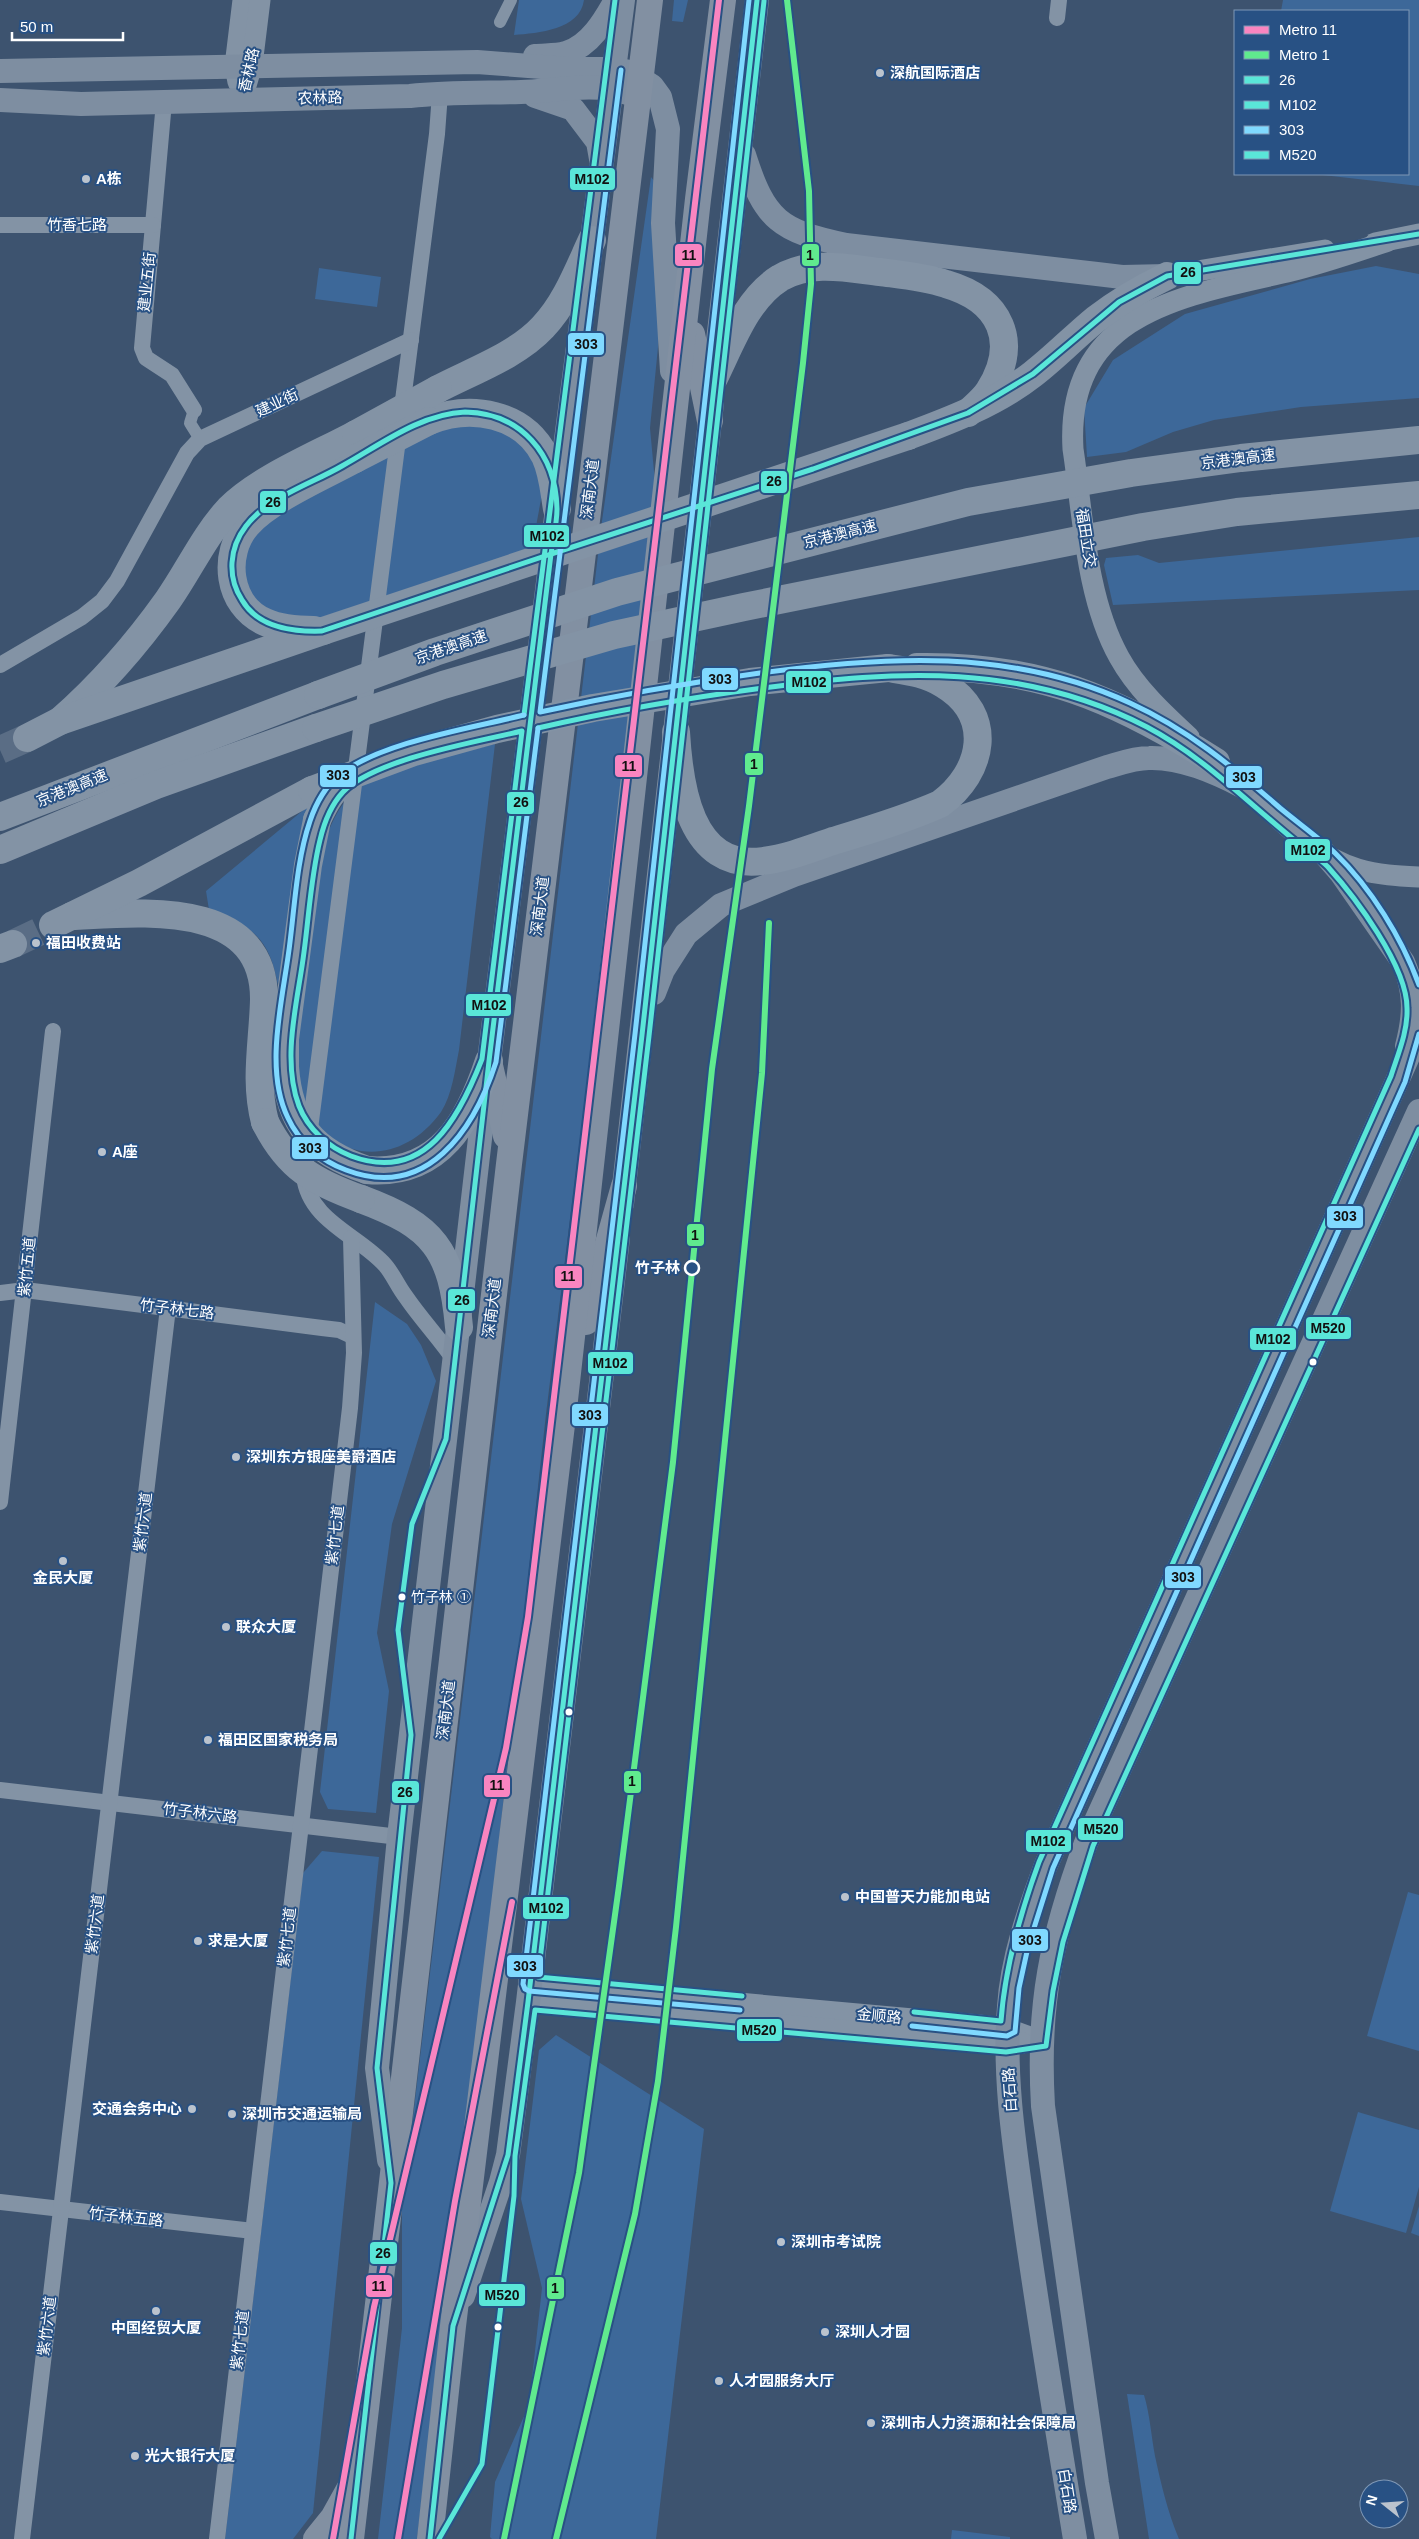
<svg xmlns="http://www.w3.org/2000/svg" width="1419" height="2539" viewBox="0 0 1419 2539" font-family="Helvetica,'Noto Sans SC',sans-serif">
	<rect width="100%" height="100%" fill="#3d536f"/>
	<g fill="#3d6899">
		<path d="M519,0h65c-4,30 -46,33 -70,35z"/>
		<path d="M674,0h14l-5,22 -11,-1z"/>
		<path d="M1283,0h136v186l-105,-12h94v-163h-127z"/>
		<path d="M651,177l4,5 6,135 -11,111 6,65 -32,288 -78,633 -49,445 -80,680h-39l24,-211v-118l200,-1689z"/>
		<path d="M1376,266l43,8v124l-118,9 -87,13 -41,12 -47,20 -39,5 -3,-49 29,-48 72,-46 125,-35z"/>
		<path d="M319,268l62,9 -4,30 -62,-8z"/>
		<path d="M479,420l54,28 9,46 -10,54 -214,76 -28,-2 -38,-23 -10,-35 6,-20 25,-27 163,-87z"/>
		<path d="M1419,537v53l-306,15 -9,-40 2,-7 32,-3 21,8z"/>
		<path d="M495,744l-36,306c-4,20 -7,45 -18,62 -41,57 -113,53 -139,-14 -15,-39 -2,-95 4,-135 6,-39 11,-78 17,-117 7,-20 14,-38 30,-53 27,-26 105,-39 142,-49z"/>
		<path d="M313,802l-35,183c-9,-48 -25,-58 -69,-75l-3,-19z"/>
		<path d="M375,1302l32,22 14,21 15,36 -44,143 -15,109 12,58 -13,122 -48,-4 -8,-17z"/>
		<path d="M322,1851l57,6 -66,656 -20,26h-68l78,-666z"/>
		<path d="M1408,1892l11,3v156l-52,-15z"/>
		<path d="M556,2035l148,94 -48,410h-164l-2,-2 5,-55 34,-77 13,-117 -21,-89 18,-149z"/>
		<path d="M1358,2112l61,18v57l-13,46 -76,-22z"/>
		<path d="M1419,2206v30l-8,-3z"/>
		<path d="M1127,2394l17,1c6,20 7,40 11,61 6,28 13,57 24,83h-30z"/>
		<path d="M952,2530l58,7v2h-59z"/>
	</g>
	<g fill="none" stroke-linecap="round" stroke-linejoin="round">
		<g stroke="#5a6d85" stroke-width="28" stroke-dasharray="28 14" stroke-linecap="butt">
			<path d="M0,750l27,-12"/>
			<path d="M13,944l40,-19"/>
		</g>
		<g stroke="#8393a5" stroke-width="12">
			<path d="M500,22l11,-22"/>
			<path d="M194,410l-4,13 10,16"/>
		</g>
		<g stroke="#8393a5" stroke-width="16">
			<path d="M1057,18l2,-18"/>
			<path d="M440,93l-3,41 -133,1042c5,45 54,59 81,89 8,9 13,22 21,32 15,22 34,42 49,64"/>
			<path d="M164,102l-22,246 4,10 26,17 22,35"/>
			<path d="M0,225h153"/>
			<path d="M0,665l82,-48 20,-16 15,-20 70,-128 13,-14 211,-99"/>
			<path d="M0,1293l25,-3 297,38 17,2 13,6"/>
			<path d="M0,1502l53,-471"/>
			<path d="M0,1790l399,47"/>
			<path d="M0,2202l253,29"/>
			<path d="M22,2539l146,-1231"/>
			<path d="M217,2539l133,-1131 4,-55 -3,-115"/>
		</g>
		<g stroke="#8393a5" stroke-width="21">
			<path d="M238,82l-3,-16 8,-66"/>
			<path d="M242,99l10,-34 8,-65"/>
			<path d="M1375,243l44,-9"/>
			<path d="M1167,276l158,-26"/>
			<path d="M1189,737c-26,-24 -53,-49 -70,-80 -33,-59 -36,-142 -46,-208 -8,-137 110,-153 214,-177 34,-8 68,-20 101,-31"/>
			<path d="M1232,776c38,33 77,79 126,93 20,6 41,7 61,8"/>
			<path d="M530,1984l449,41 29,4 33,12"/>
			<path d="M528,2002l479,43 16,-2"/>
		</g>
		<g stroke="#7e8ea1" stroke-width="24">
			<path d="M535,56c10,-1 22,0 31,-3 24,-7 39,-33 50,-53"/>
			<path d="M0,71l477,-9 91,7h46l16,3 22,14 8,11 8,32 -5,94 9,148"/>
			<path d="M535,96l38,13 25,33 3,17"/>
			<path d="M0,100l81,4 329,-8c37,-4 74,-3 111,-4 33,-1 74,-10 106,1"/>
			<path d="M744,155c21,66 36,76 102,90l251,29 25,3 45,-1"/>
			<path d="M715,367l42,-367"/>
			<path d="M1323,852l18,21 62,89c13,30 12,53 4,84"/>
			<path d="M654,993l9,-23 23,-36 35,-29 73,-30 313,-108c14,-4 28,-9 42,-9 32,-1 66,14 95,29"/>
			<path d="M622,1204l90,-801"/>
			<path d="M389,2160l-12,-92 22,-231 90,-776 68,-552 66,-509"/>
			<path d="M463,2296l38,-114 7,-27 20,-153 90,-764"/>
			<path d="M1075,2539c-17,-103 -34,-206 -49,-310 -10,-73 -23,-148 -17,-222 3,-48 20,-97 37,-142l373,-833"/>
			<path d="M1107,2539l-10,-56 -54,-377c-6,-100 8,-169 43,-263l333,-732"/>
		</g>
		<g stroke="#8290a2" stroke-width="26">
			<path d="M692,334l18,87"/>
			<path d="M489,1061l17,75"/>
			<path d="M586,1322l38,-136"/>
			<path d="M316,2539l17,-21 20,-36"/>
			<path d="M351,2539l158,-1375 141,-1164"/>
			<path d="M430,2539l23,-213 112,-926 133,-1201 25,-199"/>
		</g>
		<g stroke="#8393a5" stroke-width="28">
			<path d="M714,378c17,-34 32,-79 66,-100 31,-18 66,-10 100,-6 22,3 44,5 66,12 55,16 74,58 43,107 -5,8 -14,15 -21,22"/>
			<path d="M438,389c34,-18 78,-33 105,-62 23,-24 35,-57 49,-87"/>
			<path d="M429,421c42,-17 94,-8 116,35 8,17 9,35 12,53"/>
			<path d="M908,436c43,-16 88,-33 125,-62 22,-17 41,-37 63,-55 22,-17 46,-31 71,-43"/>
			<path d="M314,630c-17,0 -34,-1 -49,-8 -38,-17 -43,-68 -18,-97 23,-26 77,-49 108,-66"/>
			<path d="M917,667c121,-2 198,31 299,95"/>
			<path d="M60,721c41,-36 76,-76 108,-121 21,-30 36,-64 61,-91 31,-31 88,-54 127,-75"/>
			<path d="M676,732c3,52 13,139 87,129 24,-3 47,-12 70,-20 36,-11 73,-22 107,-37 44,-32 55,-89 3,-120 -17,-11 -36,-13 -55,-16"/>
			<path d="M27,738l33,-17 263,-90"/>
			<path d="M0,817l318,-122"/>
			<path d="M0,850l156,-65 160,-57"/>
			<path d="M72,916c68,-3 193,-18 192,84 -1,41 -10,81 1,122"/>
			<path d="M53,925l86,-42 173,-93"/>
			<path d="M0,949l13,-5"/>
			<path d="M285,1067v-28l23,-174 9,-45"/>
			<path d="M367,1170c73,6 102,-49 122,-109"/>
			<path d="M361,1199c73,27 91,51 98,128"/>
		</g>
		<g stroke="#8393a5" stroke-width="28">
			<path d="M356,434l82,-45"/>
			<path d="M355,459l74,-38"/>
			<path d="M323,631l585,-195"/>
			<path d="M318,695l117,-43 182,-60 351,-90 163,-29 110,-15 178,-18"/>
			<path d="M316,728l127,-43 171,-50 130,-28 399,-80 94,-15 182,-17"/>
			<path d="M312,790l102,-38 83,-23 96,-21 157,-26 138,-14"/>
			<path d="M317,820c8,-17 16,-32 31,-42"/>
			<path d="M285,1067c4,57 28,85 82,103"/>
			<path d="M265,1122c23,46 49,60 96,77"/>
		</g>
		<g stroke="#285184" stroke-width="9">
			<g id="bus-1">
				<path d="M465,412c56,1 91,42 92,97 0,14 -4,31 -6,45l-229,77c-29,1 -64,-3 -80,-31 -15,-23 -13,-52 4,-74 22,-29 65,-42 96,-60 38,-21 78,-52 123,-54z"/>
				<path d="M551,554l262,-85 155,-56 65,-39 86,-72 48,-26 252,-42"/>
				<path d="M351,2539l40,-356 -14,-115 34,-333 -13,-105 14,-106 34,-85 43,-378 62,-507"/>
				<path d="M430,2539l23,-213 55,-171 20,-153 114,-967 115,-1035"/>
			</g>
		</g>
		<g stroke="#285184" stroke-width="9">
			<g id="bus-2">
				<path d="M524,715l91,-715"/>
				<path d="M538,728c74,-17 149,-30 225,-40 135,-18 260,-25 384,39 57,30 101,76 151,116 10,8 21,15 30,24 27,30 79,99 79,141 1,23 -9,46 -16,68l-352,786c-19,52 -34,104 -38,159l-87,-9"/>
				<path d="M522,731l-40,328c-23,59 -57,125 -131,97 -23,-9 -43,-27 -52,-50 -18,-48 -1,-105 5,-154 5,-37 7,-76 16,-112 4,-17 11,-35 23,-48 32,-33 133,-50 179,-61z"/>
				<path d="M742,1996l-204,-19 111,-941 115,-1035"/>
			</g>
		</g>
		<g stroke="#285184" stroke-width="9">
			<g id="bus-3">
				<path d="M621,70l-81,642c73,-16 146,-29 220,-39 126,-17 252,-25 370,30 57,26 103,64 150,105 18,15 38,29 55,45 36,35 67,85 84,132"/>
				<path d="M524,715c-52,13 -143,27 -185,60 -14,12 -23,28 -29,46 -13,38 -15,81 -20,121 -6,53 -27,126 -2,176 11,24 33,43 58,52 81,31 128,-40 150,-108l42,-334"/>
				<path d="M740,2010l-211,-19 -4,-2 -2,-5 112,-950 114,-1034"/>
				<path d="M912,2026l95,10 8,-4 4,-44 9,-41 25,-79 352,-786 14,-48"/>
			</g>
		</g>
		<g stroke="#285184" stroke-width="9">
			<path id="bus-4" d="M439,2539l43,-75 32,-268 1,-40 20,-146 471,42 40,-6 7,-55 10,-49 30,-96 326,-717"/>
		</g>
		<use href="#bus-1" stroke="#5ae6d8" stroke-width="5"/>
		<use href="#bus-2" stroke="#5ae6d8" stroke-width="5"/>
		<use href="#bus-3" stroke="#80d9ff" stroke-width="5"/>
		<use href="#bus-4" stroke="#5ae6d8" stroke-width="5"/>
		<g stroke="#285184" stroke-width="10">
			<g id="metro-1">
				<path d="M333,2539l41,-232 132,-559 22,-131 191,-1617"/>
				<path d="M398,2539l57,-338 57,-299"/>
			</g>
		</g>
		<g stroke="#285184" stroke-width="10">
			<g id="metro-2">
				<path d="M504,2539l75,-366 40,-287 54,-424 39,-393 37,-263 54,-443 8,-79 -2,-93 -22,-191"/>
				<path d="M556,2539l79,-325 23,-133 18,-154 86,-854 7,-150"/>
			</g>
		</g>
		<use href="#metro-1" stroke="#f985c0" stroke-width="6"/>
		<use href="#metro-2" stroke="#60ea8e" stroke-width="6"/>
	</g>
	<g fill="#bbc3cd" stroke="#285184" stroke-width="2">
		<circle cx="880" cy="73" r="5"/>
		<circle cx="86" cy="179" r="5"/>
		<circle cx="36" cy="943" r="5"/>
		<circle cx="102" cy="1152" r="5"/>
		<circle cx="236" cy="1457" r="5"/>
		<circle cx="63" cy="1561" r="5"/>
		<circle cx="226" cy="1627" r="5"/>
		<circle cx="208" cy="1740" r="5"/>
		<circle cx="845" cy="1897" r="5"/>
		<circle cx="198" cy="1941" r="5"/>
		<circle cx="192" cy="2109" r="5"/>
		<circle cx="232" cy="2114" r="5"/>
		<circle cx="781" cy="2242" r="5"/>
		<circle cx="156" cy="2311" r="5"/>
		<circle cx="825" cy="2332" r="5"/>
		<circle cx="719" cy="2381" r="5"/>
		<circle cx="871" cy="2423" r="5"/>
		<circle cx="135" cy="2456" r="5"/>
	</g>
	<circle fill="#285184" stroke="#fff" stroke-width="2.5" cx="692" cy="1268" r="7"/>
	<g fill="#fff" stroke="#285184" stroke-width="2">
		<circle cx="1313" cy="1362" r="4.5"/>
		<circle cx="402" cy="1597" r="4.5"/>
		<circle cx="569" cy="1712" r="4.5"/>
		<circle cx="498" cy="2327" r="4.5"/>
	</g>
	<g text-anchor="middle" stroke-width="4" stroke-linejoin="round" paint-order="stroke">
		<g font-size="14" fill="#fff" stroke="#285184" text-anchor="start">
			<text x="411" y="1602">竹子林 ①</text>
		</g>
		<g font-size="15" fill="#fff" stroke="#285184">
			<text transform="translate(249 70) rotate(-77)" y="5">香林路</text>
			<text transform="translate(320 98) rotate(-1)" y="5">农林路</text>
			<text x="77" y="230">竹香七路</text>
			<text transform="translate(147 282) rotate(-84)" y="5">建业五街</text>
			<text transform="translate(277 403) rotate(-25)" y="5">建业街</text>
			<text transform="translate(1238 459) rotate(-7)" y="5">京港澳高速</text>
			<text transform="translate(590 489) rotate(-83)" y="5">深南大道</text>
			<text transform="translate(840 534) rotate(-14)" y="5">京港澳高速</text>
			<text transform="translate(1086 538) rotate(81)" y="5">福田立交</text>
			<text transform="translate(451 647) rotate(-19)" y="5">京港澳高速</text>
			<text transform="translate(72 788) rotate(-22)" y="5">京港澳高速</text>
			<text transform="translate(540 906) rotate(-83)" y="5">深南大道</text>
			<text transform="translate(27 1267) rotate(-84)" y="5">紫竹五道</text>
			<text transform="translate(492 1308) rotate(-83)" y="5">深南大道</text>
			<text transform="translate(177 1309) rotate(7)" y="5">竹子林七路</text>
			<text transform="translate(143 1522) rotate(-83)" y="5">紫竹六道</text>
			<text transform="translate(335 1535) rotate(-83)" y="5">紫竹七道</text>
			<text transform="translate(446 1710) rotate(-83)" y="5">深南大道</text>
			<text transform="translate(200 1813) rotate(7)" y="5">竹子林六路</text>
			<text transform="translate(95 1924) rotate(-83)" y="5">紫竹六道</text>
			<text transform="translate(287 1937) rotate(-83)" y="5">紫竹七道</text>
			<text transform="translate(879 2016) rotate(5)" y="5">金顺路</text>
			<text transform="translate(1010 2090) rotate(-94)" y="5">白石路</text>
			<text transform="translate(126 2217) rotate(6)" y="5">竹子林五路</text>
			<text transform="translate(47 2326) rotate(-83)" y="5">紫竹六道</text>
			<text transform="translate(240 2340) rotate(-83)" y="5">紫竹七道</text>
			<text transform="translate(1067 2491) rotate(81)" y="5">白石路</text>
		</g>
		<g font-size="15" font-weight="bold" fill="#fff" stroke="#285184" text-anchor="start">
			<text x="890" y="78">深航国际酒店</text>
			<text x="96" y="184">A栋</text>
			<text x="46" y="948">福田收费站</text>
			<text x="112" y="1157">A座</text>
			<text x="246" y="1462">深圳东方银座美爵酒店</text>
			<text x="63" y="1583" text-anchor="middle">金民大厦</text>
			<text x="236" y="1632">联众大厦</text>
			<text x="218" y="1745">福田区国家税务局</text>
			<text x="855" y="1902">中国普天力能加电站</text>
			<text x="208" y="1946">求是大厦</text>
			<text x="182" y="2114" text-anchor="end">交通会务中心</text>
			<text x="242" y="2119">深圳市交通运输局</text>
			<text x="791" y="2247">深圳市考试院</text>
			<text x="156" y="2333" text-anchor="middle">中国经贸大厦</text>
			<text x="835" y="2337">深圳人才园</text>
			<text x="729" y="2386">人才园服务大厅</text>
			<text x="881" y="2428">深圳市人力资源和社会保障局</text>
			<text x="145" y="2461">光大银行大厦</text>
		</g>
		<g font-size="15" font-weight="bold" fill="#fff" stroke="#285184" text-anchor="end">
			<text x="680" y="1273">竹子林</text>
		</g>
	</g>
	<g stroke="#285184" stroke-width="2">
		<rect x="569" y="167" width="47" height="24" rx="5" fill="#5ae6d8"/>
		<rect x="801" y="243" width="19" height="24" rx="5" fill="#60ea8e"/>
		<rect x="674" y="243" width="29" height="24" rx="5" fill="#f985c0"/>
		<rect x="1173" y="261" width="29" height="24" rx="5" fill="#5ae6d8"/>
		<rect x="567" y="332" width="38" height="24" rx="5" fill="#80d9ff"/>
		<rect x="760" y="470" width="28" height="24" rx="5" fill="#5ae6d8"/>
		<rect x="259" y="490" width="28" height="24" rx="5" fill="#5ae6d8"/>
		<rect x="523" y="524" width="47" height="24" rx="5" fill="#5ae6d8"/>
		<rect x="701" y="667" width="38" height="24" rx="5" fill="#80d9ff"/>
		<rect x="785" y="670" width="47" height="24" rx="5" fill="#5ae6d8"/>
		<rect x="744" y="752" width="20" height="24" rx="5" fill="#60ea8e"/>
		<rect x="614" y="754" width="29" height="24" rx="5" fill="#f985c0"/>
		<rect x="319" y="764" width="38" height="24" rx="5" fill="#80d9ff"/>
		<rect x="1225" y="765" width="38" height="24" rx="5" fill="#80d9ff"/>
		<rect x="506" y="791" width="29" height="24" rx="5" fill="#5ae6d8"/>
		<rect x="1284" y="838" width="47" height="24" rx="5" fill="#5ae6d8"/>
		<rect x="465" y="993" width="47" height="24" rx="5" fill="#5ae6d8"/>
		<rect x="291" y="1136" width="38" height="24" rx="5" fill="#80d9ff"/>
		<rect x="1326" y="1205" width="38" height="24" rx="5" fill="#80d9ff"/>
		<rect x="686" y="1223" width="19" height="24" rx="5" fill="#60ea8e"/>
		<rect x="554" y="1265" width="29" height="24" rx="5" fill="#f985c0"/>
		<rect x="447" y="1288" width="29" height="24" rx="5" fill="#5ae6d8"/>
		<rect x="1305" y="1316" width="47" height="24" rx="5" fill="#5ae6d8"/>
		<rect x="1249" y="1327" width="48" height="24" rx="5" fill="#5ae6d8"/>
		<rect x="587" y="1351" width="47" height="24" rx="5" fill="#5ae6d8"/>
		<rect x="571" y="1403" width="38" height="24" rx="5" fill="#80d9ff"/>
		<rect x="1164" y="1565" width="38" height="24" rx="5" fill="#80d9ff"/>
		<rect x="623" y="1770" width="19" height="24" rx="5" fill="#60ea8e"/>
		<rect x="483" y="1774" width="28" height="24" rx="5" fill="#f985c0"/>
		<rect x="391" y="1780" width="29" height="24" rx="5" fill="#5ae6d8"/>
		<rect x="1077" y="1817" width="47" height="24" rx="5" fill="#5ae6d8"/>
		<rect x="1025" y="1829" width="47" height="24" rx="5" fill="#5ae6d8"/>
		<rect x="522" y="1896" width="48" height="24" rx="5" fill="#5ae6d8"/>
		<rect x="1011" y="1928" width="38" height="24" rx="5" fill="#80d9ff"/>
		<rect x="506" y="1954" width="38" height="24" rx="5" fill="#80d9ff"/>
		<rect x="736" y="2018" width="47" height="24" rx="5" fill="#5ae6d8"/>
		<rect x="369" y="2241" width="29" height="24" rx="5" fill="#5ae6d8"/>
		<rect x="365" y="2274" width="28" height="24" rx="5" fill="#f985c0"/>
		<rect x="546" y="2276" width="19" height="24" rx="5" fill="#60ea8e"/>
		<rect x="478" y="2283" width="48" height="24" rx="5" fill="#5ae6d8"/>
	</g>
	<g font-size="14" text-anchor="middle" font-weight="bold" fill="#111">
		<text x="592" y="184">M102</text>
		<text x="810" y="260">1</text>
		<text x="689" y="260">11</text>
		<text x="1188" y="277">26</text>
		<text x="586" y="349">303</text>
		<text x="774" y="486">26</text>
		<text x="273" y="507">26</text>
		<text x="547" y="541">M102</text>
		<text x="720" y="684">303</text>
		<text x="809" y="687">M102</text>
		<text x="754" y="769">1</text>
		<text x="629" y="771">11</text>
		<text x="338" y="780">303</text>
		<text x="1244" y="782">303</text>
		<text x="521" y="807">26</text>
		<text x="1308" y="855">M102</text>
		<text x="489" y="1010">M102</text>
		<text x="310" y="1153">303</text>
		<text x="1345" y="1221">303</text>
		<text x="695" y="1240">1</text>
		<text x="568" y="1281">11</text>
		<text x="462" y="1305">26</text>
		<text x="1328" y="1333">M520</text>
		<text x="1273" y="1344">M102</text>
		<text x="610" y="1368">M102</text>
		<text x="590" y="1420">303</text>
		<text x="1183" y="1582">303</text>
		<text x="632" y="1786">1</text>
		<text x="497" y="1790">11</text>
		<text x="405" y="1797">26</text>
		<text x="1101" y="1834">M520</text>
		<text x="1048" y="1846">M102</text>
		<text x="546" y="1913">M102</text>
		<text x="1030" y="1945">303</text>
		<text x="525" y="1971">303</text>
		<text x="759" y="2035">M520</text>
		<text x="383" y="2258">26</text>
		<text x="379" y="2291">11</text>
		<text x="555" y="2293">1</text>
		<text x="502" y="2300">M520</text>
	</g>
	<rect x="1234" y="10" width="175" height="165" fill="#285184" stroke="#7e97b5"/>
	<rect x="1244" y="26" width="25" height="8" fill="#f985c0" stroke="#7e97b5"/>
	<text x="1279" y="35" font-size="15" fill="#ffffff">Metro 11</text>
	<rect x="1244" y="51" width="25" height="8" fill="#60ea8e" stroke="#7e97b5"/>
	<text x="1279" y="60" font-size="15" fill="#ffffff">Metro 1</text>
	<rect x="1244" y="76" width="25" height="8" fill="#5ae6d8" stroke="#7e97b5"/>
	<text x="1279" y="85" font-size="15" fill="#ffffff">26</text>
	<rect x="1244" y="101" width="25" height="8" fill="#5ae6d8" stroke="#7e97b5"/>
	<text x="1279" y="110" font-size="15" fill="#ffffff">M102</text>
	<rect x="1244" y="126" width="25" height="8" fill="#80d9ff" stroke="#7e97b5"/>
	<text x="1279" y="135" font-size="15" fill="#ffffff">303</text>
	<rect x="1244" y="151" width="25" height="8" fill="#5ae6d8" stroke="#7e97b5"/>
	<text x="1279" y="160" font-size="15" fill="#ffffff">M520</text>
	<g transform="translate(1384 2504) rotate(287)"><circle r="24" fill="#285184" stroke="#7e97b5"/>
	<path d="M0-4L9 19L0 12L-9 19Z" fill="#bbc3cd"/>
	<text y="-8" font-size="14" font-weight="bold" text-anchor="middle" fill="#ffffff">N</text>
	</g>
	<path d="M12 32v8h111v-8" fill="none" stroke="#ffffff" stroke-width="2.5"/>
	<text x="20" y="32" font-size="15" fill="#ffffff" stroke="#285184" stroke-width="4" paint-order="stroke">50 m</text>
</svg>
